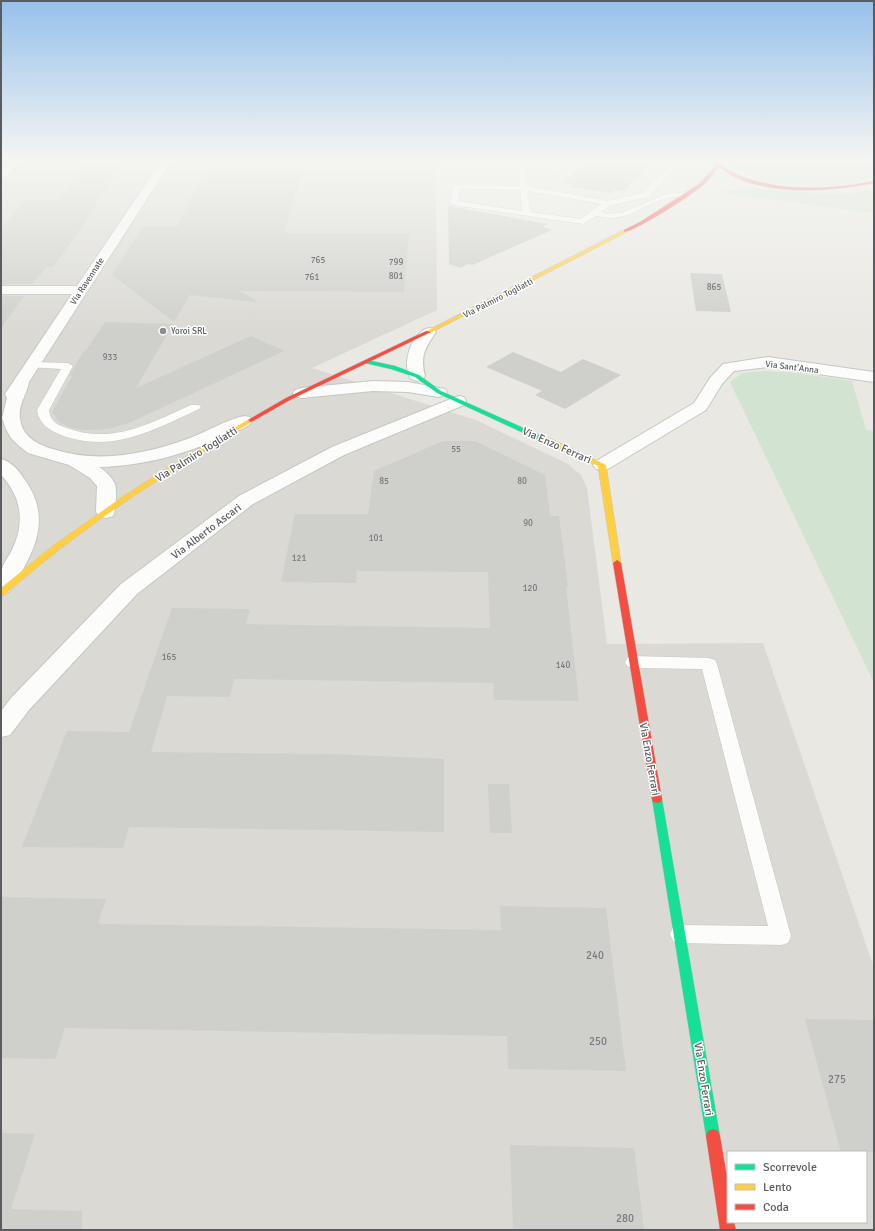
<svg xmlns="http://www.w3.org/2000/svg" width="875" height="1231" viewBox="0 0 875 1231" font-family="Signika,sans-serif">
	<rect width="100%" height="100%" fill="#e9e8e3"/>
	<path fill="#dad9d4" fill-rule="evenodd" d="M1,160h435l1,150 -125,58 164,52 92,44 13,11 6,13 20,156 156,-1 111,325v262h-873zM728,1152h138v70h-138z"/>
	<g fill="#d2e4d1">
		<path d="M729,160h144l1,16c-24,15 -132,13 -145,-16z"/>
		<path d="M745,188c34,1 68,7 102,5 9,-1 18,-3 27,-5v25l-157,-21z"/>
		<path d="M764,371l31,2 57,8 14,49 8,1v252l-144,-301 12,-9z"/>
	</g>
	<g fill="#cfcfcc">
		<path d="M92,160h34l-33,45h5l-45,62h-6l-15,17h-31v-56l25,-28h32z"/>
		<path d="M589,160h65l-30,31 -10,-1 -3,3 -40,-6 3,-3 -10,-2z"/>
		<path d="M207,169h96l-19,64h125l-5,59 -165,-1 17,9v2l-66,-7 -16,27 -62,-47 30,-48h35z"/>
		<path d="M448,206l99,18 -4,3 9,3 -80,35 -4,-1 -8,4 -11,-4z"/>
		<path d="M690,273l32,1 9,38 -35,-1z"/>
		<path d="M1,296h23l-23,32z"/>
		<path d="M105,322l68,2 -37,64 115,-52 33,15 -155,72 -17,5 -15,2h-14l-15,-3 -9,-5 -7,-10 20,-36h-3l14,-24h2z"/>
		<path d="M513,352l48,20 22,-13 38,16 -56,34 -30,-14 7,-4 -56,-24z"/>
		<path d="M443,441h32l70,34 5,41h9l9,71h-2l13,114 -85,-1 -1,-17 -259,-4 -4,18 -63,-1 -16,56 182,2 111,5v73l-315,-5 -6,21 -101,-1 45,-116 62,1 43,-124 78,1 -4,15 244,4 -2,-56 -131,-1 -1,12 -75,-1 14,-68h73l6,-43z"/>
		<path d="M488,784h21l3,49h-22z"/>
		<path d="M1,897l105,2 -8,25 403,6 -1,-24 106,2 20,163 -118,-2 -1,-33 -442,-8 -10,31 -54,-1z"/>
		<path d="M805,1019l69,1v132h-33z"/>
		<path d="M1,1133l34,1 -24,75 71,2v19h-81z"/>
		<path d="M510,1145l124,3 10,82h-131z"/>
	</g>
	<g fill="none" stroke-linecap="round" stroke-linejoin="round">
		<g stroke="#c6c6c5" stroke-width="1">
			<g id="lane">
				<path d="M517,160h8l2,26 81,15 34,-8 33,-33h8l-35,37 -37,8 -10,7 6,2 14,-1 45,-19 22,-2 4,2c-6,5 -17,2 -24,4 -29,7 -39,26 -72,18l-13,8 -129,-19 -4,-2 3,-18 67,1zM460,189l60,1 2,21 -64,-10zM528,191l73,13 -20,15 -51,-7z"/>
				<path d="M563,160h9l-13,11h-6v-4z"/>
				<path d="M33,362l35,1 5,3 -24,44c1,11 8,15 18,18 45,17 84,-5 124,-23h8l2,2 -2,2c-45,21 -87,45 -138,26 -12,-5 -22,-11 -24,-25l24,-41 -32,-2 -1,-2z"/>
				<path d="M633,656l76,2 6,2 2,4 74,272 -3,7 -7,2 -101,-2 -7,-2 -3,-7 3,-7 7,-2 88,1 -66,-257 -69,-1 -6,-2 -2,-4 2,-4z"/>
			</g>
		</g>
		<g stroke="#c6c6c5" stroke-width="2">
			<g id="street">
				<path d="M10,160h11l-16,17 -4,1v-9z"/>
				<path d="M162,160h10l-143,222c-2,12 -11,23 -9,36 1,17 17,27 33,31 45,15 94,5 137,-11 18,-7 36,-18 54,-22l6,1 3,4c-5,6 -14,9 -21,12 -42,20 -87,33 -133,34 6,4 13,10 16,17 2,6 1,27 -2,32l-7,2 -7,-2 -3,-4 1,-26 -7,-8 -21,-13 -41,-12 -9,-7 -8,-8 -5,-9 -4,-11 5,-20 -2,-4 67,-100h-71v-8h76z"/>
				<path d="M429,328l5,1 2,3c-11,17 -16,23 -11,44l-2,3 -6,2 -6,-2c-10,-14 0,-47 18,-51z"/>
				<path d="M768,357l106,15v10l-106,-15 -34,4 -12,13 -16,26 -98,59 -6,1 -6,-1 -3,-4 3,-4 98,-58 16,-25 13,-14z"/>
				<path d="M373,381l35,1 37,7 2,3 -2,3 -6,2 -31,-5 -35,-1 -72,7 -6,-2 -2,-3 2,-3 6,-2z"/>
				<path d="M458,396l6,1 2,4 -2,4 -120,50 -91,49 -116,90 -108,116 -19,25 -9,2v-26l10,-13 110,-114 118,-88 93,-49z"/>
				<path d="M1,459c10,2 19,13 24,21 29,41 7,76 -16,112l-8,2c0,-7 -1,-18 1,-25 2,-7 7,-13 10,-19 13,-27 10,-53 -11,-75z"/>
			</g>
		</g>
		<g stroke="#c5c5c3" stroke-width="1">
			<g id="fast">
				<path d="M367,360l28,6 24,9 22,16 109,49 -4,2h-3l-106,-49 -22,-16 -24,-8 -26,-6 -1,-1z"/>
				<path d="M657,795l4,1 1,3 58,337 -2,5 -5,2 -5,-2 -2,-5 -54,-337 1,-3z"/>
			</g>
		</g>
		<g stroke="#c5c5c3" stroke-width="1">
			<g id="slow">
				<path d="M624,230l5,1 -199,102 -5,-1z"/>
				<path d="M251,418l3,2 -1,1c-59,36 -118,72 -173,113 -26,19 -51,40 -76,61l-3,1v-8l49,-40 72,-51 76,-48z"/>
				<path d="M543,438h6l57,27 15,98 -1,2h-6l-1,-2 -15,-97 -55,-24z"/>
			</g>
		</g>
		<g stroke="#c5c5c3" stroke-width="1">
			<g id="jam">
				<path d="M711,160c8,0 11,7 18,10 5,3 11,6 17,8 41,14 86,11 128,3v2c-45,9 -117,15 -155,-16 -5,6 -10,14 -17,19 -10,9 -68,46 -78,46v-2l16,-8 59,-38 17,-19z"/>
				<path d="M426,331l5,1 -141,68 -37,21 -2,1 -3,-2 38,-22z"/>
				<path d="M617,560l4,3 41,236 -1,3 -4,1 -4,-1 -1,-3 -39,-236z"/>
				<path d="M713,1129l5,2 2,5 8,47v39h6l2,8h-16l-14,-94 2,-5z"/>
			</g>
		</g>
		<use href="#lane" fill="#fcfcfb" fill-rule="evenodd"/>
		<use href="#street" fill="#fcfcfb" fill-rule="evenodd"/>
		<use href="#fast" fill="#16e098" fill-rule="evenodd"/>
		<use href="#slow" fill="#ffcf43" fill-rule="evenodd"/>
		<use href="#jam" fill="#f24e42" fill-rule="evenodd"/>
	</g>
	<linearGradient id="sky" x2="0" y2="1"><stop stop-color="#96c1eb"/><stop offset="0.48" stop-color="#f5f5f2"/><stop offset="1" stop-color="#f5f5f2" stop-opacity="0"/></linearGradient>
	<rect width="875" height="332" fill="url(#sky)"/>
	<circle fill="#8c8d8e" stroke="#fff" stroke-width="1.5" cx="163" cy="331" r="4"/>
	<g text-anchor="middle" stroke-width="3" stroke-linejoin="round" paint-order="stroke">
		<g font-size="9" fill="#787a7c">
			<text x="318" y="263">765</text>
			<text x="396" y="265">799</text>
			<text x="396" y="279">801</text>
			<text x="312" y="280">761</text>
			<text x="714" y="290">865</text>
			<text x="110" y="360">933</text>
			<text x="456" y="452">55</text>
			<text x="384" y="484">85</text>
			<text x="522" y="484">80</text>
			<text x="528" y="526">90</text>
			<text x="376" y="541">101</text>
			<text x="299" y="561">121</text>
			<text x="530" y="591">120</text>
			<text x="169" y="660">165</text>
			<text x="563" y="668">140</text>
		</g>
		<g font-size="9" fill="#5a5c60" stroke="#fff">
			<text transform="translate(87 281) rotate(-57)" y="3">Via Ravennate</text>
			<text transform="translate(498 298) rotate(-27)" y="3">Via Palmiro Togliatti</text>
			<text transform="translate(792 367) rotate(7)" y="3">Via Sant'Anna</text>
		</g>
		<g font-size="9" fill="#5a5c60" stroke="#fff" text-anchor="start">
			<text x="171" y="334">Yoroi SRL</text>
		</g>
		<g font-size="11" fill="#5a5c60" stroke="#fff">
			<text transform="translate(557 445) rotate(24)" y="4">Via Enzo Ferrari</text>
			<text transform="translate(196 454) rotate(-32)" y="4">Via Palmiro Togliatti</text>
			<text transform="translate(206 531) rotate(-37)" y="4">Via Alberto Ascari</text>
			<text transform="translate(650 759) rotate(80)" y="4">Via Enzo Ferrari</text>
			<text transform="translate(704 1079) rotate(81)" y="4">Via Enzo Ferrari</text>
		</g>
		<g font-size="11" fill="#787a7c">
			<text x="595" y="959">240</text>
			<text x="598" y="1045">250</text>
			<text x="837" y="1083">275</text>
			<text x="625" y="1222">280</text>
		</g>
	</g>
	<rect width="875" height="1231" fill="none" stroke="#5a5c60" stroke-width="4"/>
	<rect x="727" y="1151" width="140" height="72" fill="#ffffff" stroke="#bdbebf"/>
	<rect x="735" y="1164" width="20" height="6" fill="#16e098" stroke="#bdbebf"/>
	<text x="763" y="1171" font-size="12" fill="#5a5c60">Scorrevole</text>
	<rect x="735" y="1184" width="20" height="6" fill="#ffcf43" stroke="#bdbebf"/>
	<text x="763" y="1191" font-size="12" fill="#5a5c60">Lento</text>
	<rect x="735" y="1204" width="20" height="6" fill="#f24e42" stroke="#bdbebf"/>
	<text x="763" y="1211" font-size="12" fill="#5a5c60">Coda</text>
</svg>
